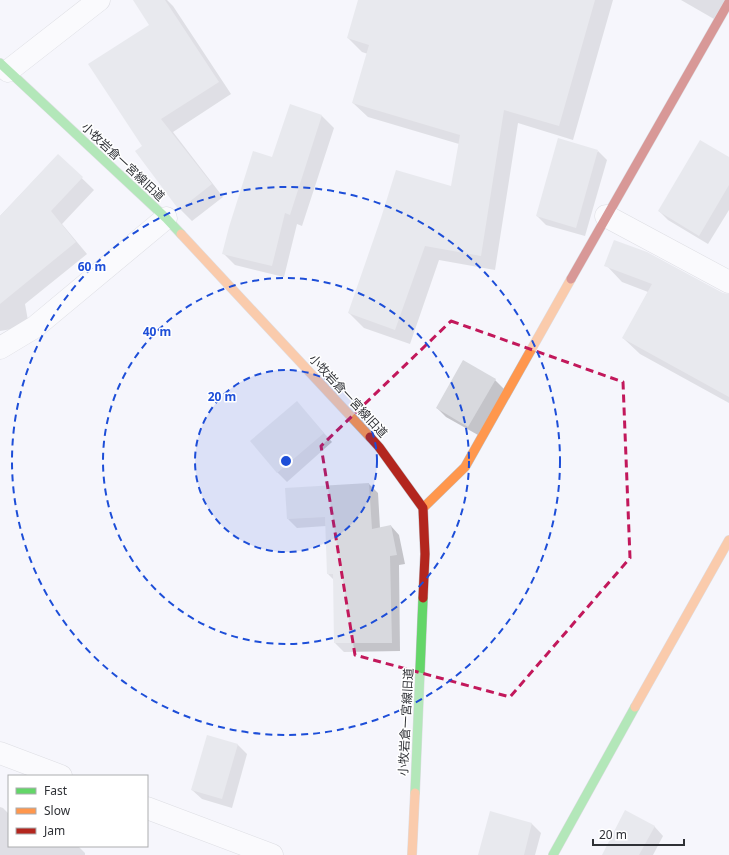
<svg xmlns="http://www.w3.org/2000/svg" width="729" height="855" viewBox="0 0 729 855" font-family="'Noto Sans','Noto Sans JP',sans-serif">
	<rect width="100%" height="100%" fill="#f5f6fc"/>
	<g fill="#0003">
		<path d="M151,0h16l6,6 58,88 -58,38 50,65 -31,24 -12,-12 -37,-63z"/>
		<path d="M359,0h254l-40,140 -55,-17 -23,147 -56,-10 -29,84 -46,-16 -15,-15 103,-126 7,-43 -91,-27 -15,-14 15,-49 -6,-2 -14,-14z"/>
		<path d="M681,0h44l-11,19z"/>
		<path d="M291,106l31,10 12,12 -32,98 -5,-2 -13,53 -49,-12 -12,-12 50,-95z"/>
		<path d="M598,151l9,9 -22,76 -39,-11 -9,-9z"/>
		<path d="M58,155l36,35 -32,34 25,30 -62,50 4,22 -29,5v-115z"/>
		<path d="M729,158v52l-21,34 -40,-24 -9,-9z"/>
		<path d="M606,265l123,30v108l-89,-49 -17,-16 25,-46 -26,-10z"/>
		<path d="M495,380l9,9 -26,46 -32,-18 -9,-9z"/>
		<path d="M297,403l35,39 -45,40 -10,-10z"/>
		<path d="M369,484l9,9 2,35 11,-2 8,9 6,29 -6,1 1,86 -56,1 -9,-9 -1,-63 -6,-6 -2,-48 -29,2 -9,-9z"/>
		<path d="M208,736l30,9 9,9 -15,54 -30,-9 -10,-9z"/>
		<path d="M0,807l3,1 6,6v32h69l7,7v2h-85z"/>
		<path d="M491,813l41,11 9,9 -6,22h-56z"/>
		<path d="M654,826l9,10 -10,19h-50z"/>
	</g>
	<g fill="#d8d9de">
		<path d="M133,0h32l54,82 -58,37 51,65 -33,26 -44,-59 7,-5 -54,-82 61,-39z"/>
		<path d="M358,0h237l-36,126 -55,-16 -23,146 -56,-10 -30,84 -47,-17 33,-95 15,-48 55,16 9,-51 -108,-32 17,-58 -22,-7z"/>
		<path d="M290,104l32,11 -32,100 -5,-2 -13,53 -50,-12 7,-27 24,-76 19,6z"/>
		<path d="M558,138l40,12 -22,78 -40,-12z"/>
		<path d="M700,140l29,17v28l-30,51 -41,-25z"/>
		<path d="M58,154l25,23 -32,34 25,31 -76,62v-88z"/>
		<path d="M614,240l33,12 76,41 6,1v103l-107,-59 30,-54 -48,-18z"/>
		<path d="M463,360l33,19 -28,48 -32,-19z"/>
		<path d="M297,401l27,32 -47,40 -27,-32z"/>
		<path d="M369,483l3,46 19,-4 6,30 -7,1 2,87h-58l-1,-69h-6l-2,-57 -38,2 -2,-31z"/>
		<path d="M207,735l31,9 -16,55 -31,-9z"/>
		<path d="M625,810l30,16 -16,29h-37z"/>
		<path d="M490,811l42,12 -8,32h-46z"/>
	</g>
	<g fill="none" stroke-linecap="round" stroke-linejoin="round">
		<g stroke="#c0c1c6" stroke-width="23">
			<g id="street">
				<path d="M8,71l91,-71"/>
				<path d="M606,216l123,66"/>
				<path d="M0,348l35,-21 131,-109"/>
				<path d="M0,753l61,23"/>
				<path d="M147,808l125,47"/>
			</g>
		</g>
		<g stroke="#c0c1c6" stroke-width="10">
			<g id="fast">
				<path d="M0,63l166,155 15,16"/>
				<path d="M415,793l8,-195"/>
				<path d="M553,855l82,-148"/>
			</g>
		</g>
		<g stroke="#c0c1c6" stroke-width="10">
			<g id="slow">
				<path d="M181,234l189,203"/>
				<path d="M423,508l42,-41 106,-188"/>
				<path d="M635,707l94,-167"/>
				<path d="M412,855l3,-62"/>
			</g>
		</g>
		<g stroke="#c0c1c6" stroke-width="10">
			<g id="jam">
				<path d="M571,279l158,-277"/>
				<path d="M370,437l9,10 44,61 2,46 -2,44"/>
			</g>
		</g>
		<use href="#street" stroke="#fefeff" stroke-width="22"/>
		<use href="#fast" stroke="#63d668" stroke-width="9"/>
		<use href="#slow" stroke="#ff974d" stroke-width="9"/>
		<use href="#jam" stroke="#b3261e" stroke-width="9"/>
	</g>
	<path d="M0 0H729V855H0ZM451,321l172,61 7,176 -120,139 -155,-42 -34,-209z" fill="#f5f6fc" fill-opacity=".55" fill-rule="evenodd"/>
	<path fill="none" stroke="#c2185b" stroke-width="3" stroke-dasharray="8 5" stroke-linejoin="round" d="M451,321l172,61 7,176 -120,139 -155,-42 -34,-209z"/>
	<circle cx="286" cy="461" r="91" fill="#1d4ed8" fill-opacity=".12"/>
	<g fill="none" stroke="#1d4ed8" stroke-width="2" stroke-dasharray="7 5">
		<circle cx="286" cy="461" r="91"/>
		<circle cx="286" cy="461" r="183"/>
		<circle cx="286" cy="461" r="274"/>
	</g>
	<g text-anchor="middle" stroke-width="3" stroke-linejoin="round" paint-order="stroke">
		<g font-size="12" fill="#2f3136" stroke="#fff">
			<text transform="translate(123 162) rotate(43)" y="4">小牧岩倉一宮線旧道</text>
			<text transform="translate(348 396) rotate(47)" y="4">小牧岩倉一宮線旧道</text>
			<text transform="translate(406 722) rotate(-87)" y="4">小牧岩倉一宮線旧道</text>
		</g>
	</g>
	<circle cx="286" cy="461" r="6" fill="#1d4ed8" stroke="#fff" stroke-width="2"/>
	<g font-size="12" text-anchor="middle" font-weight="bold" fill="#1d4ed8" stroke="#fff" stroke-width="3" stroke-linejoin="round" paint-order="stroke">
		<text x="92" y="271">60 m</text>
		<text x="157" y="336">40 m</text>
		<text x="222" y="401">20 m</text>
	</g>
	<rect x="8" y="775" width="140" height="72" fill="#ffffff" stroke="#acadaf"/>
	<rect x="16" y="788" width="20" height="6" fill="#63d668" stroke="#acadaf"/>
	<text x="44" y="795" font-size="12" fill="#2f3136">Fast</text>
	<rect x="16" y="808" width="20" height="6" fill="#ff974d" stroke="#acadaf"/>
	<text x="44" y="815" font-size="12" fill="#2f3136">Slow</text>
	<rect x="16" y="828" width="20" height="6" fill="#b3261e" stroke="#acadaf"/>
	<text x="44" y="835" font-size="12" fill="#2f3136">Jam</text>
	<path d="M593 839v6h91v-6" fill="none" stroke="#2f3136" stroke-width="2"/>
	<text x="599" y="839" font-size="12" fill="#2f3136" stroke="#ffffff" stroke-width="3" paint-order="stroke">20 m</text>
</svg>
